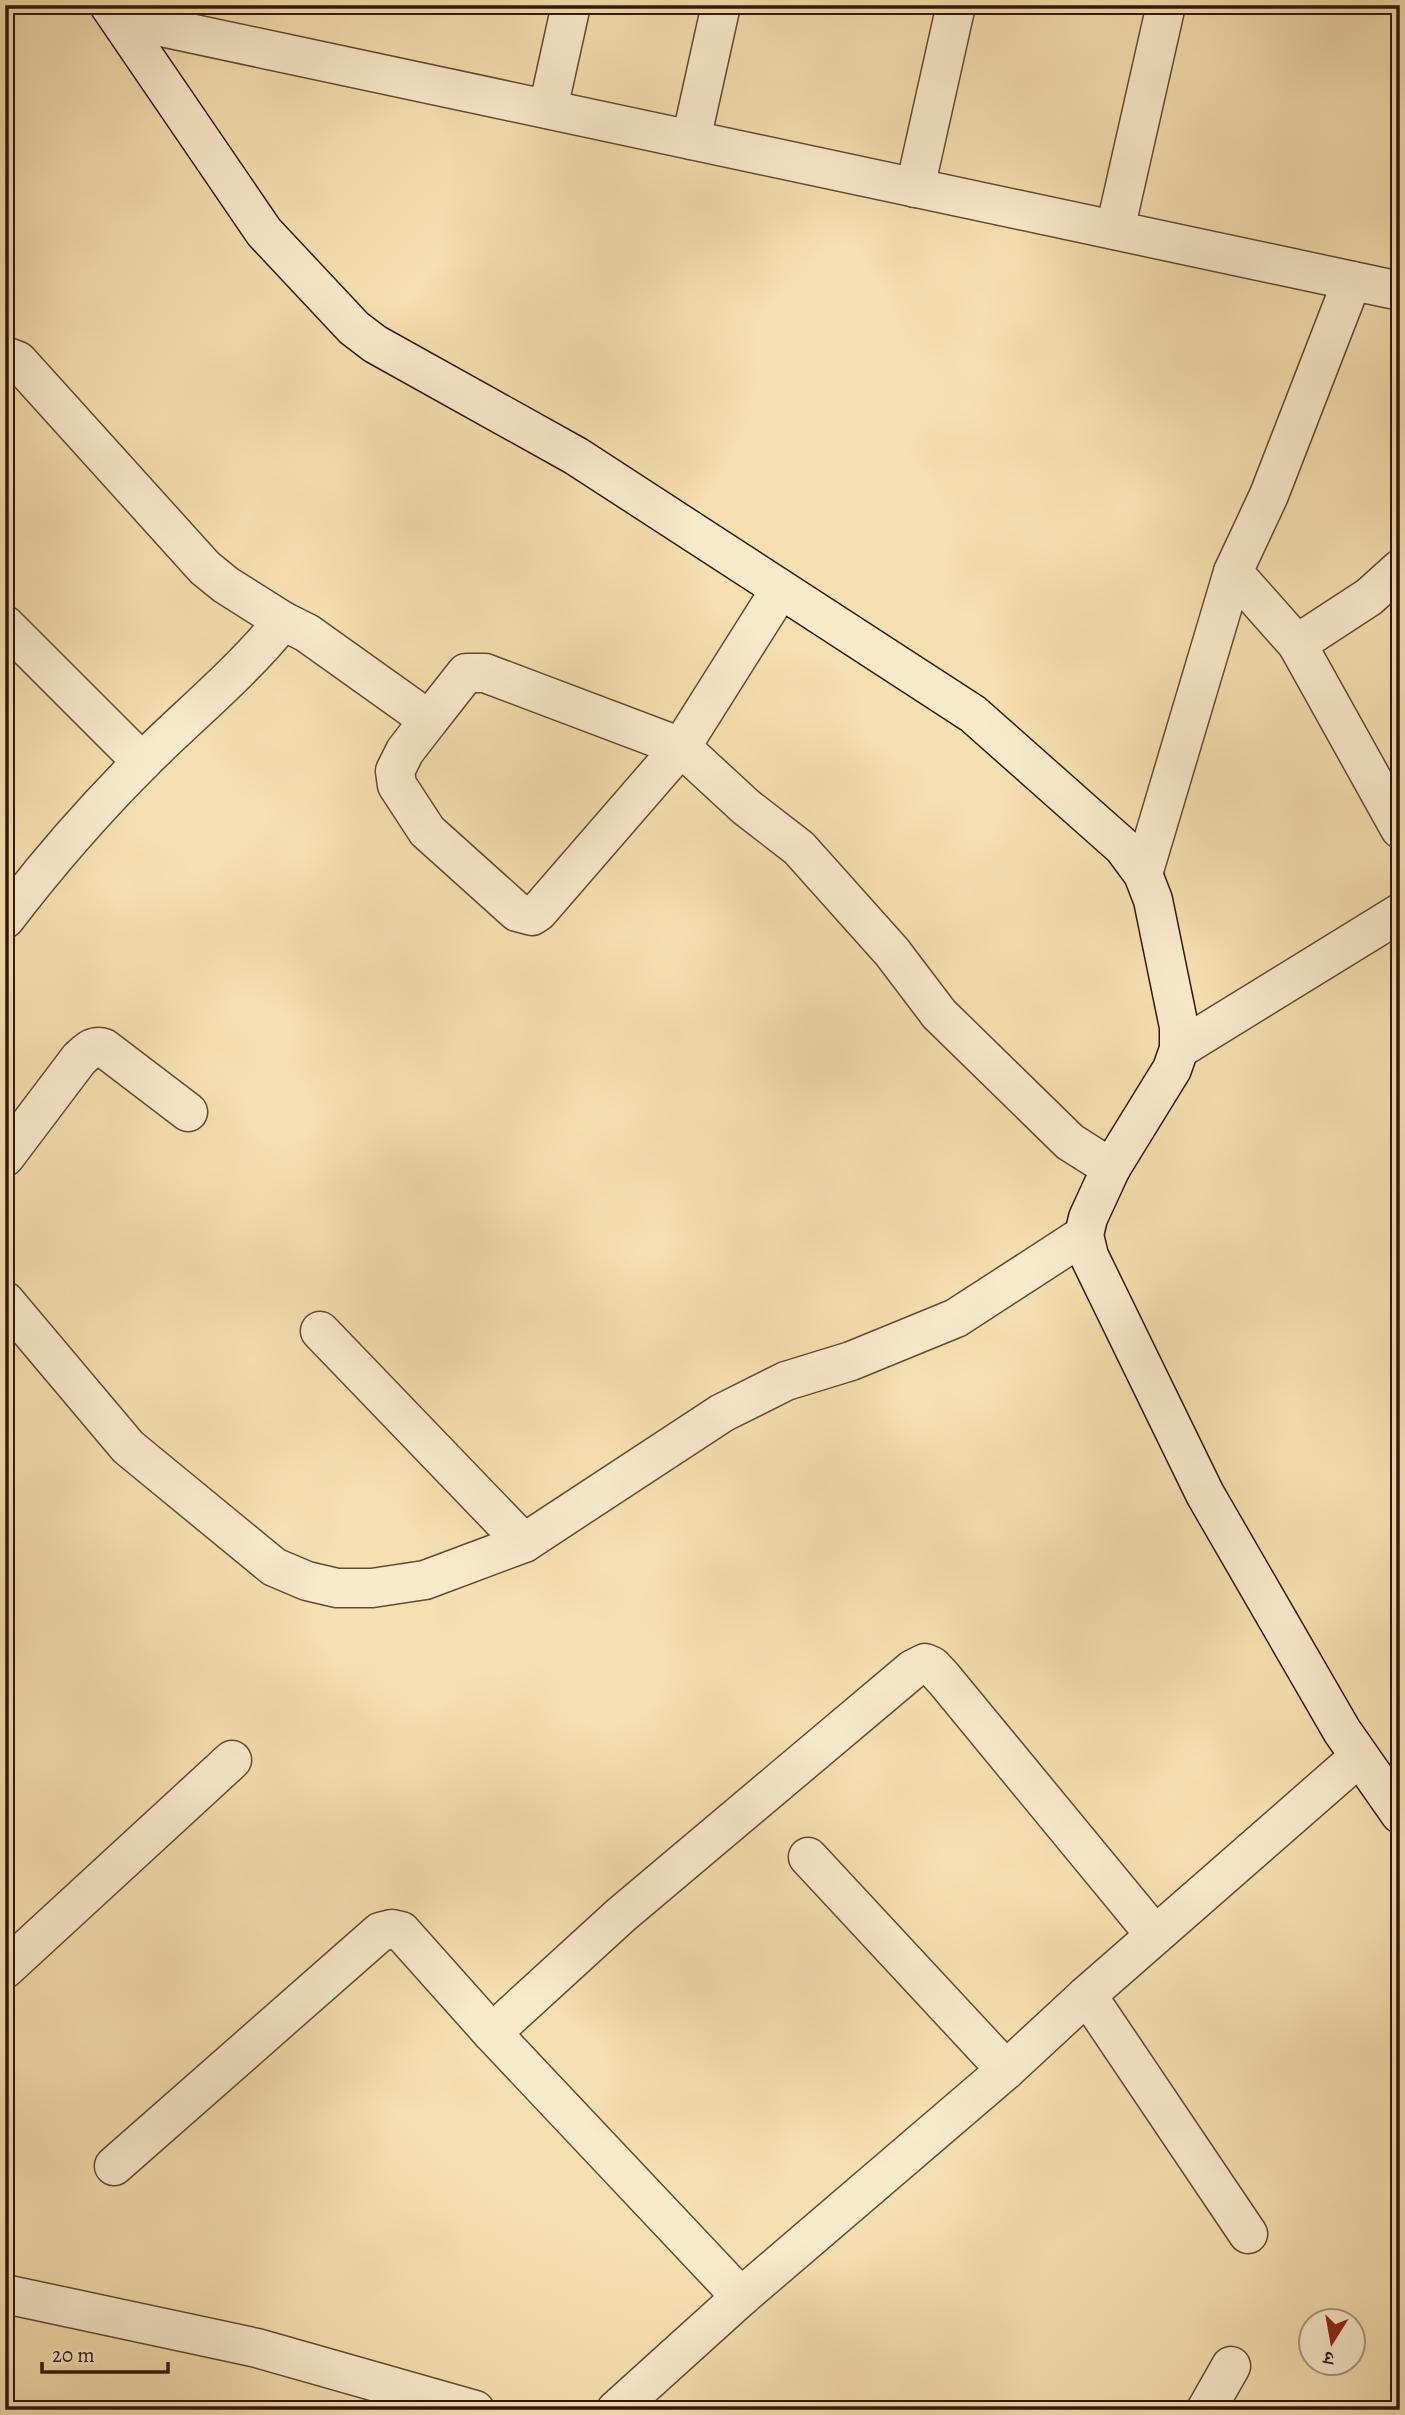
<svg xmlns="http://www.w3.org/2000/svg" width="1405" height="2415" viewBox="0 0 1405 2415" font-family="Alegreya,'Noto Serif Devanagari',serif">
	<rect width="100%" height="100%" fill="#f6dfb0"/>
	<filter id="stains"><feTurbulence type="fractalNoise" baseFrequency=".00286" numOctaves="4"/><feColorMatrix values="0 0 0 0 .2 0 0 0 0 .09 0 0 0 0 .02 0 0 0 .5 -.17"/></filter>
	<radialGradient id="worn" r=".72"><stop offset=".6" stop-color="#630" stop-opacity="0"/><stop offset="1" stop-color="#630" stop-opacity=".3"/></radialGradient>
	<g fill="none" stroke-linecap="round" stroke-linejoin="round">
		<g stroke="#624a34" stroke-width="41">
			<g id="street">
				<path d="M122,5l-3,13 1281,273"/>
				<path d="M548,109l23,-104"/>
				<path d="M691,140l30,-135"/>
				<path d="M915,188l41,-183"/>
				<path d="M1115,230l51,-225"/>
				<path d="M5,356l13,5 187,207 21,17 57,36"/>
				<path d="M1233,572l64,72 103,185"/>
				<path d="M5,625l137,137"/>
				<path d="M1297,644l72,-47 31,-28"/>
				<path d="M429,720l-24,31 -10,20 2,14 30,46 90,81 15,4 6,-4 143,-165 99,-157"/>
				<path d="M1143,874l90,-302 36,-77 83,-214"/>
				<path d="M5,919c42,-55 88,-108 137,-157 47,-47 99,-89 141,-141l24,12 122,87 37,-47h19l196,74 65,60 53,41 93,104 47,62 131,128 41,26"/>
				<path d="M1179,1049l221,-136"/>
				<path d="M5,1157l74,-98c8,-7 14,-15 25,-11l84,64"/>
				<path d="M5,1301l123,146 146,120 33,14 30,7h35l53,-8 99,-37 198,-130 64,-32 65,-20 105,-43 128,-83"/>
				<path d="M320,1331l204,212"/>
				<path d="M808,1857l198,213"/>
				<path d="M5,1969l227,-209"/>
				<path d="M1087,1995l161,239"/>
				<path d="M492,2033l129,-118 292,-246 12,-6 7,3 12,13 211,256"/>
				<path d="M114,2166l266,-234 12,-3 9,2 91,102 249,264"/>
				<path d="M5,2294l252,54 218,62"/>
				<path d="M616,2410l125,-113 265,-227 81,-75 272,-238"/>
				<path d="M1206,2410l25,-44"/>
			</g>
		</g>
		<g stroke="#31180a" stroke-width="41">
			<path id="secondary" d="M109,5l155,227 90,96 21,16 201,112 397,258 150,133 20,27 10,26 26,127v22l-7,20 -61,99 -23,50 -4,17 5,21 116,238 137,237 58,83"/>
		</g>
		<use href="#street" stroke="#f9eacc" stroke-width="38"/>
		<use href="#secondary" stroke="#f9eacc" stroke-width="38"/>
	</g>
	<rect width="1405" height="2415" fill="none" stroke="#f6dfb0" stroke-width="28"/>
	<rect x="7" y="7" width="1391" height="2401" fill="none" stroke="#31180a" stroke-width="3.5"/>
	<rect x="14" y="14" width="1377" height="2387" fill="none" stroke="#31180a" stroke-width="2"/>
	<g transform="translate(1332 2342) rotate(191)"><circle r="33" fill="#f9eacc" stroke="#a9967e" stroke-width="2"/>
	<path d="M0-5L12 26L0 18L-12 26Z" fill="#8f2418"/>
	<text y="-10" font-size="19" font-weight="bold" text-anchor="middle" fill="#31180a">उ</text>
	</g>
	<path d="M42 2362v10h126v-10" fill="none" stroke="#31180a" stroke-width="3.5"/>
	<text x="52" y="2362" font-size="21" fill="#31180a" stroke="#f9eacc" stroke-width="5" paint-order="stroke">20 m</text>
	<rect width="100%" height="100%" filter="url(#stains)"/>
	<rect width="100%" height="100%" fill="url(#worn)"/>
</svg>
